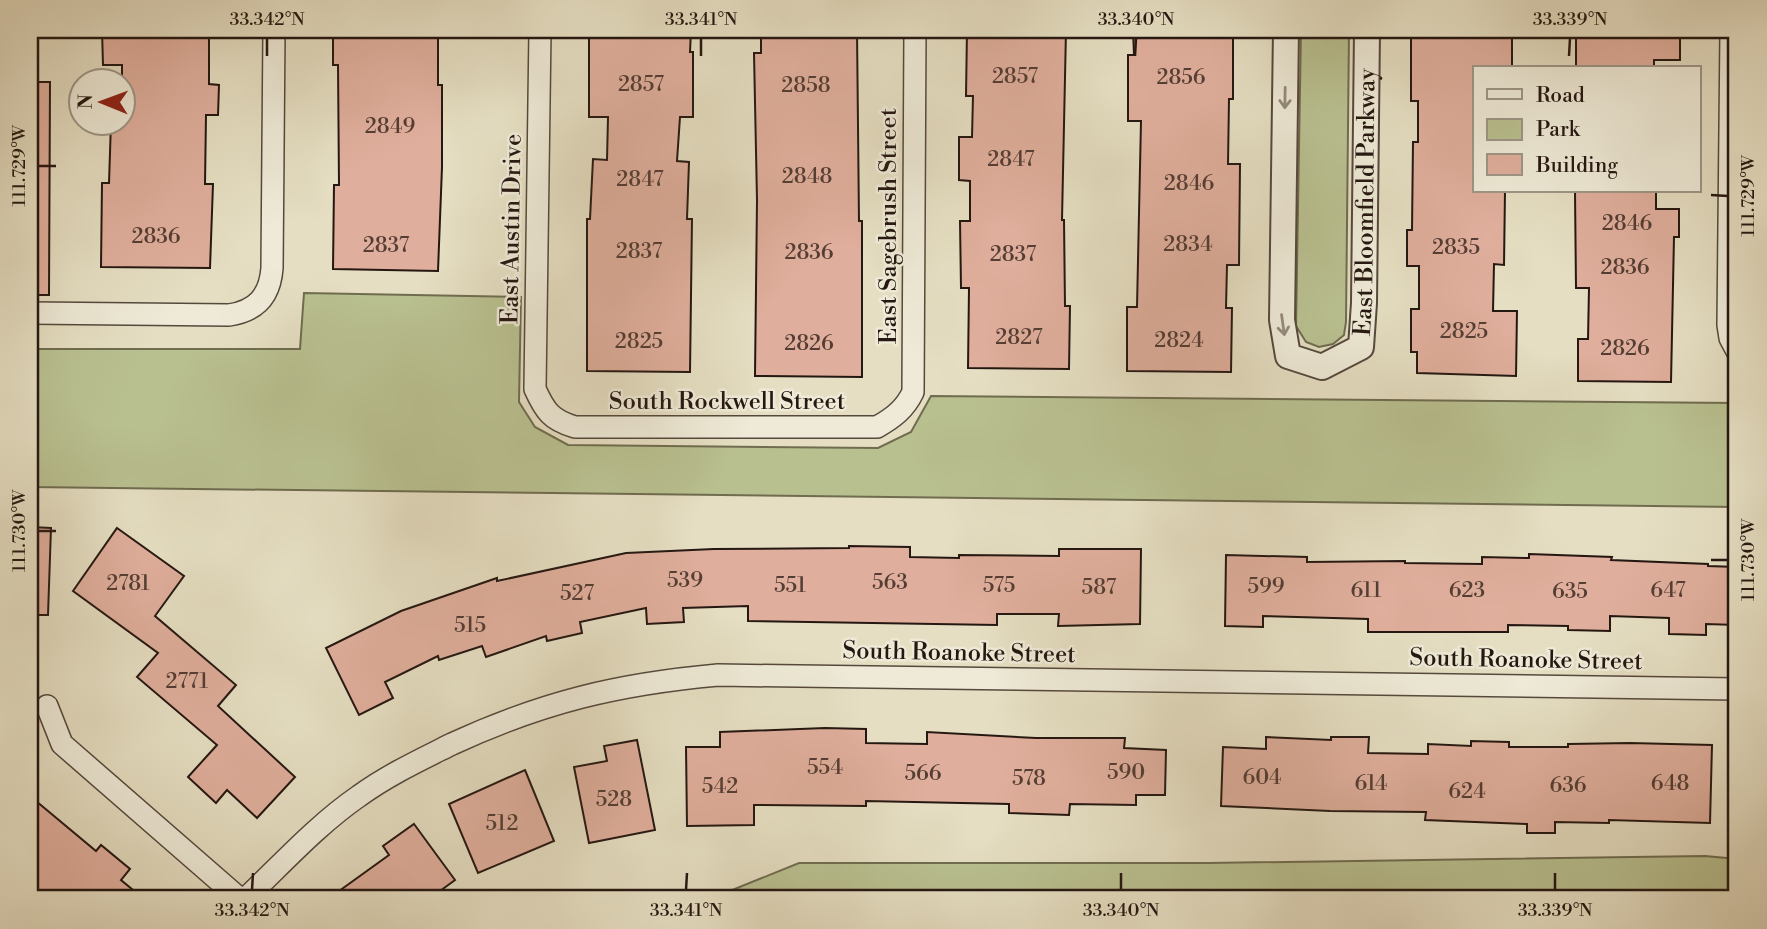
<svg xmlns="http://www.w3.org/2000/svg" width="1767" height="929" viewBox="0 0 1767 929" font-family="'Libre Bodoni',serif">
	<rect width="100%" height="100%" fill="#e5dec2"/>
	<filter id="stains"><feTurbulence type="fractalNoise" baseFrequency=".00286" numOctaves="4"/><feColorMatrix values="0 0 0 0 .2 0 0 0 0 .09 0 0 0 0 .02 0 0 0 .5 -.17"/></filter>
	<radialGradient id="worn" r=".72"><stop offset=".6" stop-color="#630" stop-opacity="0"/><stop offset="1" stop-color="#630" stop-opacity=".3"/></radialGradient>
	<g fill="#b9c090" stroke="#6f6c50" stroke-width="2">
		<path d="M1301,30h48l-3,292 -2,13 -11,9 -14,3 -13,-5 -10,-16z"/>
		<path d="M304,293l217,4 -2,105 16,25 33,18 310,3 33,-16 20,-36 806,7v104l-1707,-20v-138h270z"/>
		<path d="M1705,856l32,3v40h-1027l89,-36h409z"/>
	</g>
	<g fill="#dfae9c" stroke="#251711" stroke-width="2">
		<path d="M102,30h107v54l10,1 -1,30h-12l-1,69h8l-3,84 -109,-1 1,-84h7l2,-61h11v-57h-19z"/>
		<path d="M333,30h105v55h4v82l-4,104 -105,-2 1,-84h5l-1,-120h-5z"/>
		<path d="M589,30h102l-1,22h3v65h-13l-3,44 12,1 -2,57h5l-2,153 -103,-1v-152h3l3,-60 14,1 1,-43h-19z"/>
		<path d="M761,30h96l2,191h3v156l-107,-1 2,-176 -3,-147h7z"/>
		<path d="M967,30h99l-4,190h2l1,86h5l-1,63 -101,-1 1,-80h-8l-1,-67h10v-40l-11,-1v-43h13l1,-41h-7z"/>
		<path d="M1133,30h100v69h-4l-1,65h12l-1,101h-12l-1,43h6l-1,64 -104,-1v-64h10l4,-186h-13v-66h6z"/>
		<path d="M1411,30h101v38h-37v123h30l-1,74 -10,-1 -1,47h24l-1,65 -99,-3v-21h-6v-43h8v-43h-12v-36h5l1,-88h5v-41h-7z"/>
		<path d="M1576,31h104v29h-26v8h-78z"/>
		<path d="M30,82h20l-1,213h-19z"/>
		<path d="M1575,191h81v18h23v28h-5l-3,145 -93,-1v-42h10l1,-51h-13z"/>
		<path d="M30,527l21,1 -3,87h-18z"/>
		<path d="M117,528l67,48 -29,40 81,69 -18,21 77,71 -38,41 -30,-28 -11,13 -28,-26 29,-32 -80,-68 21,-24 -85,-62z"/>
		<path d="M849,546l61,1v10l49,1v-3l100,1v-7h82l-1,75 -82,2 1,-12h-62v11l-249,-4v-15l-65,2 1,14 -37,2 -1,-16 -66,14 2,11 -35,8 -1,-5 -60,21 -4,-11 -43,14 -1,-4 -53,26 8,16 -34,17 -33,-67 75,-37 96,-33v3l129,-28 88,-4 135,-1z"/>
		<path d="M1529,554l83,3 -1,3 97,4v2l29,1v58l-31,-1v11l-37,-1v-16l-59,-2v15l-42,-1v-4l-60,-1v7h-140v-13l-105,-3v11l-38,-1 1,-71 81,2v5l98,-1v2l77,1v-7l47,1z"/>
		<path d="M825,728l41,1v14l61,1v-12l109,6h89l-1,10 42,2 -1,45h-29v10l-66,-1 -1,11 -60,-2v-9l-47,-1 -96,-2v5l-112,-1v20l-67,1 -1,-79h34v-15z"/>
		<path d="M1266,737l65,3v-3h38l-1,16 60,1v-10l43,2v-5l38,1v5h59v-3l62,-1 82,2 -2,78 -101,-3v3l-54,-1v11h-28v-9l-102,-4 1,-8 -96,-1 -109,-5 2,-59 43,2z"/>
		<path d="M637,740l18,90 -66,13 -15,-76 33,-6 -3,-15z"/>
		<path d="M525,770l29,71 -76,32 -29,-69z"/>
		<path d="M30,796l66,55 5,-6 29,24 -9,11 23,19h-114z"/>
		<path d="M414,824l41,56 -26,19h-101l61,-44 -6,-9z"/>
	</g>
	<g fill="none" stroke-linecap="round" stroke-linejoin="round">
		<g stroke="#55493d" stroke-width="24">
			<g id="minor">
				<path d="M540,30l-5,359c10,22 16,31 40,38h302c16,-9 28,-18 36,-35l2,-362"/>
				<path d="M1731,30l-3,295 2,13 7,13"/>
				<path d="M30,313l199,2c27,-4 41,-19 43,-47l2,-238"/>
				<path d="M47,706l15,38 178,155"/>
				<path d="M245,899c37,-35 72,-74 114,-103 29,-21 61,-36 93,-52 91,-42 166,-60 266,-69l1019,14"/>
			</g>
		</g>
		<g stroke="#55493d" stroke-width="28">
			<g id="tertiary">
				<path id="s1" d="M1286,30l-4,290 6,36 34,11 39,-20 3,-44 3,-273"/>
			</g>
		</g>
		<use href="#minor" stroke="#eeead7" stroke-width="21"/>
		<use href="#tertiary" stroke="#eeead7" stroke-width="24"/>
	</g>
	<defs><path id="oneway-shaft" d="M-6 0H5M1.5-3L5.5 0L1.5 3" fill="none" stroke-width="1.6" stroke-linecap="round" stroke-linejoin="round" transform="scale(1.75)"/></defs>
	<g stroke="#948b7e">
		<use href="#oneway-shaft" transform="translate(1285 98) rotate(91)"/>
		<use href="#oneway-shaft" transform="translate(1283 325) rotate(82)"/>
	</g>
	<path fill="none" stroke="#251711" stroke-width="2.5" d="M267,56v-18M701,56v-18M1135,56l1,-18M1569,56l1,-18M38,166h18M1711,195l17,1M38,531h18M1711,560h17M252,890l1,-17M686,890l1,-17M1121,890v-17M1555,890v-17"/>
	<g text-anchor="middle" stroke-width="5" stroke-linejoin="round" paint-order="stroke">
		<g font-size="21" fill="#543d34">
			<text x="1015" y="83">2857</text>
			<text x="1181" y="84">2856</text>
			<text x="641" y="91">2857</text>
			<text x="806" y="92">2858</text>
			<text x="390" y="133">2849</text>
			<text x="1011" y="166">2847</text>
			<text x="807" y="183">2848</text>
			<text x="640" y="186">2847</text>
			<text x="1189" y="190">2846</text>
			<text x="1627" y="230">2846</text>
			<text x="156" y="243">2836</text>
			<text x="1188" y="251">2834</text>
			<text x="386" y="252">2837</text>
			<text x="1456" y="254">2835</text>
			<text x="639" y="258">2837</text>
			<text x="809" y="259">2836</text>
			<text x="1013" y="261">2837</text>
			<text x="1625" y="274">2836</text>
			<text x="1464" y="338">2825</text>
			<text x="1019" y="344">2827</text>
			<text x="1179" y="347">2824</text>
			<text x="639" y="348">2825</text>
			<text x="809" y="350">2826</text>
			<text x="1625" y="355">2826</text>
			<text x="685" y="587">539</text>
			<text x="890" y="589">563</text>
			<text x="128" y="590">2781</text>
			<text x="790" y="592">551</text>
			<text x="999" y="592">575</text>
			<text x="1266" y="593">599</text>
			<text x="1099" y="594">587</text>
			<text x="1366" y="597">611</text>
			<text x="1467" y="597">623</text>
			<text x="1668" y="597">647</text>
			<text x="1570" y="598">635</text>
			<text x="577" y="600">527</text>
			<text x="470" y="632">515</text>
			<text x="187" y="688">2771</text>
			<text x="825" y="774">554</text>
			<text x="1126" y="779">590</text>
			<text x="923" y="780">566</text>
			<text x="1262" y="784">604</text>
			<text x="1029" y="785">578</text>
			<text x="1371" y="790">614</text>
			<text x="1670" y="790">648</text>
			<text x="1568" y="792">636</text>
			<text x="720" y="793">542</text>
			<text x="1467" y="798">624</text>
			<text x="614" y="806">528</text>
			<text x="502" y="830">512</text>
		</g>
		<g font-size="24" fill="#251711" stroke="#eeead7">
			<text dy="8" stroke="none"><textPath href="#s1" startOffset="551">East Bloomfield Parkway</textPath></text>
			<text transform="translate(888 226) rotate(-90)" y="8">East Sagebrush Street</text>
			<text transform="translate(511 229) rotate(-89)" y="8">East Austin Drive</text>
			<text x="727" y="409">South Rockwell Street</text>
			<text transform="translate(959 652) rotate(1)" y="8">South Roanoke Street</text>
			<text transform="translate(1526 659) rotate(1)" y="8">South Roanoke Street</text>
		</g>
	</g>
	<rect width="1767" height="929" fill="none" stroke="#e5dec2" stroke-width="77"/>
	<rect x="1473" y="66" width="228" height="126" fill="#eeead7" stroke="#9e9688" stroke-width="2"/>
	<rect x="1487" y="89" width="35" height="10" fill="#eeead7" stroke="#9e9688" stroke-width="2"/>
	<text x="1536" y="102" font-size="21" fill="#251711">Road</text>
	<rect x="1487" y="119" width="35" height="21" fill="#b9c090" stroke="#9e9688" stroke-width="2"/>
	<text x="1536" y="136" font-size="21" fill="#251711">Park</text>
	<rect x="1487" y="154" width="35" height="21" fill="#dfae9c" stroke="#9e9688" stroke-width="2"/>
	<text x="1536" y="172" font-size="21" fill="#251711">Building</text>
	<g transform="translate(102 102) rotate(271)"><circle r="33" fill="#eeead7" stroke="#9e9688" stroke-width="2"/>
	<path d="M0-5L12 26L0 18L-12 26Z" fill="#8f2418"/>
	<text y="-10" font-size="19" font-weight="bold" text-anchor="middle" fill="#251711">N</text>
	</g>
	<rect x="38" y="38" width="1690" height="852" fill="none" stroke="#251711" stroke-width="2.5"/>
	<g font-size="18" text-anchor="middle" fill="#251711">
		<text x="267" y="25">33.342°N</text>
		<text x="701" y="25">33.341°N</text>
		<text x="1136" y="25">33.340°N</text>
		<text x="1570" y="25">33.339°N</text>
		<text transform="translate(19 166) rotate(-90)" y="6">111.729°W</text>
		<text transform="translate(1748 196) rotate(-90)" y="6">111.729°W</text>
		<text transform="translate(19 531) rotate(-90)" y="6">111.730°W</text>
		<text transform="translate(1748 560) rotate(-90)" y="6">111.730°W</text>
		<text x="252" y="916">33.342°N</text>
		<text x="686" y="916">33.341°N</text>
		<text x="1121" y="916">33.340°N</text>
		<text x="1555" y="916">33.339°N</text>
	</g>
	<rect width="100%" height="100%" filter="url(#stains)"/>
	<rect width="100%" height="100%" fill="url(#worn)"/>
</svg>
